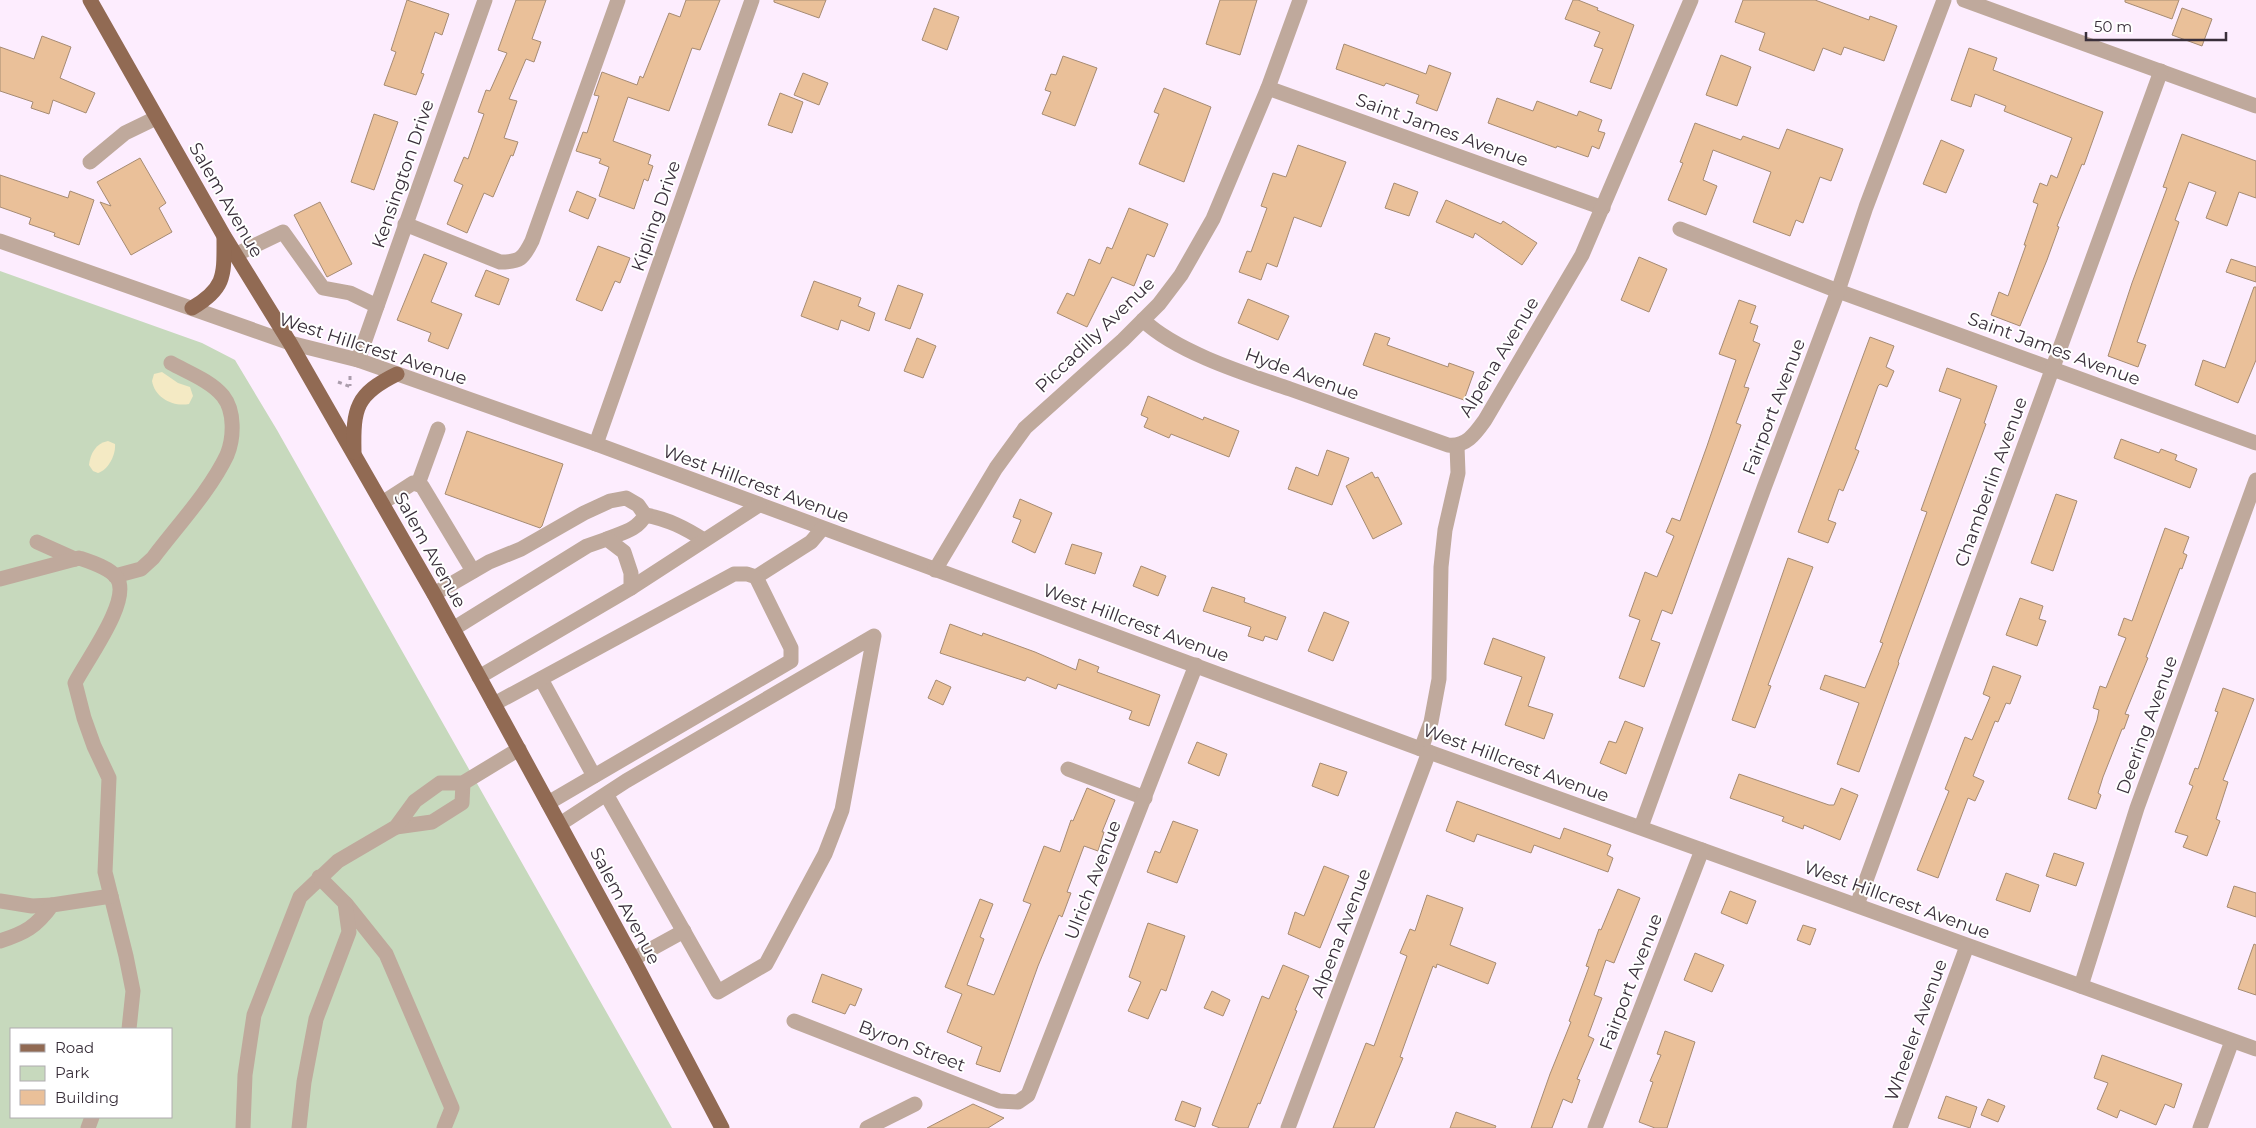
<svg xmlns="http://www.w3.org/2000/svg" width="2256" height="1128" viewBox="0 0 2256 1128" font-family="Montserrat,sans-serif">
	<rect width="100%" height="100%" fill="#fdedfe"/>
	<path fill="#c7d9bd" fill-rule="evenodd" d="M0,271l202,72 33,17 42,70 395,698h-672zM11,1029h160v88h-160z"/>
	<g fill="#f4eac4">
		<path d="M162,372l16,11 12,4 3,9 -4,8c-16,3 -34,-6 -37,-23l2,-7z"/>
		<path d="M108,441l7,3c1,11 -7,26 -17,29l-5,-2 -4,-6c1,-11 7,-22 19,-24z"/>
	</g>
	<g fill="#eac099" stroke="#a68b73">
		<path d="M407,0l42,14 -7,21 -7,-3 -14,41 3,1 -8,21 -32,-10 12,-33 -5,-2z"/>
		<path d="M516,0h30l-14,39 9,3 -7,20 -8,-3 -17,40 8,2 -13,37 14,4 -5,14 -2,-1 -18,42 -9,-4 -17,40 -20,-9 16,-39 -9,-4 10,-24 4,2 16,-45 -6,-2 8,-22 4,1 17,-38 -9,-3z"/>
		<path d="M686,0h34l-20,50 -8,-2 -23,63 -41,-14 -15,44 38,14 -3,9 5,2 -5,15 -4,-2 -10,30 -35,-13 10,-29 -10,-4 2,-4 -25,-8 7,-19 4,1 12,-37 -5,-1 8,-23 35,13 3,-9 3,2 26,-65 11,4z"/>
		<path d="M774,0h52l-7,18 -45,-16z"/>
		<path d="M1220,0h37l-17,55 -34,-11z"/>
		<path d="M1573,0h5l20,8 -1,2 37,15 -23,64 -21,-7 13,-33 -9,-3 6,-14 -35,-13z"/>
		<path d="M1743,0h72l54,20 1,-4 27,10 -13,35 -40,-14 -3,8 -18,-7 -9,23 -55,-21 6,-17 -30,-11z"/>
		<path d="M2125,0h54l-7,19 -47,-17z"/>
		<path d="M934,8l25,9 -12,33 -25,-10z"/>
		<path d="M2182,8l30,11 -10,27 -30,-11z"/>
		<path d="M42,36l29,11 -11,31 35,15 -9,20 -33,-13 -4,14 -18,-6 2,-6 -33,-11v-44l34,12z"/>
		<path d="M1344,44l82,30 3,-9 22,8 -14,38 -21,-8 3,-8 -33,-12 -2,3 -48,-17z"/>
		<path d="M1969,48l28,10 -4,12 110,42 -19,53 -2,-1 -25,62 2,1 -12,33 -27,66 -29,-11 8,-23 9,4 18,-51h-2l14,-41 -5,-2 7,-19 7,3 4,-11 6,3 15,-40 -68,-27 2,-5 -31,-12 -4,13 -20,-7z"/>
		<path d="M1721,55l30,12 -14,39 -31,-11z"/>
		<path d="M1063,56l34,12 -22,58 -33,-12 9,-22 -6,-2 6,-16 5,1z"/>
		<path d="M803,73l25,10 -9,22 -25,-10z"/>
		<path d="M1164,88l47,19 -27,75 -45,-18 20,-50 -5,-2z"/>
		<path d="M780,93l23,9 -11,31 -24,-8z"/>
		<path d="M1497,98l36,13 4,-10 40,15 2,-5 23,9 -4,11 7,2 -6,16 -7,-3 -4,11 -31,-11 -1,2 -68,-25z"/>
		<path d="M374,114l24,8 -24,68 -23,-8z"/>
		<path d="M1695,123l46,17 2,-4 36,13 8,-20 56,20 -12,32 -11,-4 -17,46 -7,-3 -6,16 -37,-14 18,-50 -58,-22 -10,30 14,6 -11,29 -38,-15 15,-37 -3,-1z"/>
		<path d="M2182,134l74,27v37l-17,-6 -12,34 -21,-8 10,-26 -27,-10 -14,38 4,2 -42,120 9,3 -8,22 -30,-11 24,-73 35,-95 -4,-1z"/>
		<path d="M1941,140l23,10 -18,43 -23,-9z"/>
		<path d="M1298,145l48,17 -25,65 -27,-10 -17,50 -10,-4 -6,17 -22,-8 8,-21 4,1 16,-44 -6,-2 12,-33 13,4z"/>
		<path d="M140,158l26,45 -7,5 13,24 -41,23 -31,-53 11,4 -14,-24z"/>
		<path d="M0,175l68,23 2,-7 24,9 -15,45 -25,-9 1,-3 -26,-9 2,-6 -31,-11z"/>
		<path d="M1394,183l24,9 -9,24 -24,-8z"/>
		<path d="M577,191l19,8 -8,20 -19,-8z"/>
		<path d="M1446,200l55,24 2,-3 34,22 -15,22 -47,-32 -2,5 -37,-16z"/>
		<path d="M320,202l32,62 -25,13 -33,-62z"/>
		<path d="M1129,208l39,16 -14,33 -7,-3 -13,32 -22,-9 -25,50 -30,-14 10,-20 7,3 15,-37 11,5 7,-17 5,2z"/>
		<path d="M598,246l32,12 -10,25 -5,-2 -13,30 -26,-11z"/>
		<path d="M424,254l23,9 -16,39 31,12 -14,35 -20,-8 3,-8 -34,-13z"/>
		<path d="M1639,257l28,12 -18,43 -28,-12z"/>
		<path d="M2231,259l25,8v15l-30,-10z"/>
		<path d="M486,270l23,9 -10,26 -24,-9z"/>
		<path d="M814,281l47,17 -3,8 17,7 -6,18 -28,-11 -3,10 -37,-14z"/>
		<path d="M898,285l25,9 -13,35 -25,-9z"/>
		<path d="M2254,287h2v73l-18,43 -43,-18 8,-25 22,8z"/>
		<path d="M1248,299l41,17 -11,24 -40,-17z"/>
		<path d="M1739,300l17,6 -6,17 8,3 -5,15 7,3 -16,43 5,1 -13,35 5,2 -69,189 -10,-4 -11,30 9,3 -16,44 -25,-9 21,-58 -11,-4 16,-44 12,5 17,-41 -8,-4 6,-14 8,3 27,-75 29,-86 -17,-6z"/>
		<path d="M1375,333l15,5 -3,7 61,22 1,-4 25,9 -10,28 -101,-35z"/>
		<path d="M1870,337l24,9 -8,21 8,4 -7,16 -7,-3 -2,2 -23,63 4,2 -16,40 -4,-2 -11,31 8,3 -8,20 -30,-11z"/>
		<path d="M917,338l19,8 -13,32 -19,-7z"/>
		<path d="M1947,368l50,18 -13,37 2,1 -88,238 1,1 -40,109 -22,-8 22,-61 -39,-14 5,-14 40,13 18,-45 -3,-1 47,-130 -6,-2 40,-111 -22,-8z"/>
		<path d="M1148,396l55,24 1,-3 35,14 -10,26 -58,-23 -2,4 -25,-11 4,-9 -7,-3z"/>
		<path d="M467,431l96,33 -21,62 -2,2 -95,-34z"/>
		<path d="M2121,439l38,14 2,-4 16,6 -2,5 22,9 -7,19 -76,-30z"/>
		<path d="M1327,450l22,8 -17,47 -44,-16 8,-22 22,9z"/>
		<path d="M1372,472l3,6 3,-1 24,47 -29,15 -27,-53z"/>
		<path d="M2056,494l21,7 -24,70 -22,-8z"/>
		<path d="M1020,499l32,14 -17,40 -23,-11 9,-22 -8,-3z"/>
		<path d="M2165,528l24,9 -6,16 4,2 -5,14 -2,-1 -34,89 2,1 -23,56 4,1 -5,14h-2l-19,48 -5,16 3,2 -5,14 -28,-10 29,-79 2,-10 -6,-2 7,-22 6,2 20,-50 -8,-3 6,-17 8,3z"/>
		<path d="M1072,544l30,9 -7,21 -30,-10z"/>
		<path d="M1788,558l25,9 -45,118 3,1 -16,42 -23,-8z"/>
		<path d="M1141,566l25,10 -8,20 -25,-10z"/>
		<path d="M1212,587l33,11 -1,4 42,15 -9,23 -12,-4 -2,5 -15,-5 3,-9 -48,-16z"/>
		<path d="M2020,598l23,8 -4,13 7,2 -9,25 -31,-11z"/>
		<path d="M1324,612l25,10 -16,39 -25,-10z"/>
		<path d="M950,624l32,12 1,-3 52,19 41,18 3,-11 20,8 -2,5 63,23 -11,31 -20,-7 3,-8 -74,-27 -2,5 -29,-12 -2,4 -85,-28z"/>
		<path d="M1493,638l52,19 -17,49 25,8 -9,25 -39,-14 17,-48 -38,-13z"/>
		<path d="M1993,666l28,10 -11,28 -4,-1 -8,19 -3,-1 -22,55 11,5 -9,20 -7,-3 -30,80 -21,-8 32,-79 -4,-2 20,-52 7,3 18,-43 -7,-3z"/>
		<path d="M936,680l15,7 -8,18 -15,-7z"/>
		<path d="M2223,688l31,11 -31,81 5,2 -12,37 4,2 -13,35 -24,-9 5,-11 -13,-4 18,-46 -4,-2 6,-16 3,1 20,-57 -3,-1z"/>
		<path d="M1625,721l18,7 -17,46 -26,-11 9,-22 7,2z"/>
		<path d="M1197,742l30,12 -8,22 -31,-13z"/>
		<path d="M1320,763l27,9 -9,24 -26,-10z"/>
		<path d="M1739,774l90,31h5l7,-17 17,7 -18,45 -36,-15 -1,4 -21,-8 2,-4 -54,-19z"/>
		<path d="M1087,788l28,12 -13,32h2l-6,19 -14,-5 -17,46 4,1 -9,24 -3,-2 -21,51 -38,106 -24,-8 6,-17 -35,-15 15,-38 -17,-7 35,-88 13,5 -13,33 4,2 -17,46 27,10 37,-91 -8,-3 21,-55 16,6 11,-32 2,1z"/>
		<path d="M1457,801l103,38 4,-11 47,17 -4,10 6,3 -5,14 -74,-27 -3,8 -54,-19 -3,8 -28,-11z"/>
		<path d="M1173,821l25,9 -21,53 -30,-11 8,-21 5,2z"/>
		<path d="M2054,853l30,10 -8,23 -30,-10z"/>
		<path d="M1324,866l25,10 -29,72 -32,-14 7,-22 9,4z"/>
		<path d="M2006,873l33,12 -9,27 -34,-12z"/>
		<path d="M2234,886l22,7v24l-29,-10z"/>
		<path d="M1618,889l22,9 -26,65 -8,-3 -12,35 8,3 -14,38 6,3 -17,40 3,1 -8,23 -9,-4 -11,29h-21l19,-54 21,-52 -2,-1 20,-54 -3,-1 13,-37 2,1z"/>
		<path d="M1730,891l26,10 -9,23 -26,-11z"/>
		<path d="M1427,895l36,13 -13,37 46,18 -8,21 -51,-20 -1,4 -3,-2 -33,91 3,1 -29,70h-41l33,-85 8,3 33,-90 -7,-3 10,-24 5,2z"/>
		<path d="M1148,923l37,13 -19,55 -5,-2 -13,30 -20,-8 13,-29 -12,-5z"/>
		<path d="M1803,925l13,4 -6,16 -13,-5z"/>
		<path d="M2254,944l2,1v50l-18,-6z"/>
		<path d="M1695,953l29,12 -12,27 -28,-12z"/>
		<path d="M1283,965l26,11 -14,34 2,1 -37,93 -2,-1 -10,25h-28l-8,-3 50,-129 7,3z"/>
		<path d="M822,974l40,15 -7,17 -5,-2 -5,10 -33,-12z"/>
		<path d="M1212,991l18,9 -7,16 -19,-8z"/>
		<path d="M1665,1031l30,11 -28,86h-12l-16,-6 14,-40 -3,-1 11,-26 -4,-1z"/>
		<path d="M2102,1055l80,29 -8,24 -9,-4 -9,21 -36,-15 -3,8 -20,-9 11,-26 -14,-5z"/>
		<path d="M1946,1096l31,11 -7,21 -32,-10z"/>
		<path d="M1988,1099l17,7 -7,16 -17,-7z"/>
		<path d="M1182,1101l19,7 -6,19 -20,-7z"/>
		<path d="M973,1104l31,14 -16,10h-61z"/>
		<path d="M1456,1112l40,14 -1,2h-45z"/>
	</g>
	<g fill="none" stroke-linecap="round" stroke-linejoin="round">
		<g stroke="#ab9dac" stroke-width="3" stroke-dasharray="4 4" stroke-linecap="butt">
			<path d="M350,376v10"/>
			<path d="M338,382l13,5"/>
		</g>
		<g stroke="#bfa99c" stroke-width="15">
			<path d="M1964,0l292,106"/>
			<path d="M1268,88l335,120"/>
			<path d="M90,162l35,-29 31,-15"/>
			<path d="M405,224l95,38c20,0 23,-3 32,-21l86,-241"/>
			<path d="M1680,229l158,62 418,152"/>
			<path d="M0,241l290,102 68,17 238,84 833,308 827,297"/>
			<path d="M235,255l48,-23 40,56 27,5 27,13"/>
			<path d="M1143,320c33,32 103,54 147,69 53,19 106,38 158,56 18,2 27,-11 37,-25l97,-165 109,-255"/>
			<path d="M358,360l127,-360"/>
			<path d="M596,444l156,-444"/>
			<path d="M418,484l20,-55"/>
			<path d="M382,503l31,-20 9,3 51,85"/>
			<path d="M645,515c23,4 40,13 59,25"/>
			<path d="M37,542l38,17"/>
			<path d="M935,570l61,-102 29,-40 98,-88 36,-36 22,-29 32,-56 55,-131 32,-88"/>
			<path d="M115,576l26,-7 12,-11c24,-32 57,-67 74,-103 7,-17 8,-44 -4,-59 -12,-15 -36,-24 -52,-33"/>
			<path d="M756,577l55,-35 11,-13"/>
			<path d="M0,579l79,-21c12,4 31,10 38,20 15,22 -31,83 -42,105l9,35 10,28 15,32 -4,94 21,84 7,35 -4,38"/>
			<path d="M631,588l128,-83"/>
			<path d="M434,594l55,-32 32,-13 63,-36 26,-12 16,-3 12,7 7,10c-7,15 -24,18 -38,24"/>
			<path d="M453,629l134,-83 20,-7 17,13 7,21v15l-152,89"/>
			<path d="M541,679l53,97"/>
			<path d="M494,704l240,-130h13l9,3 35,71v13l-243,142"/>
			<path d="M1421,749l10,-27 8,-43 2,-112 4,-37 13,-57 -1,-27"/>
			<path d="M1068,769l77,29"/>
			<path d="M560,824l66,-43 248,-145 -32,174 -17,44 -59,110 -48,28 -112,-198"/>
			<path d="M396,827l36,-5 30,-19 1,-20"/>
			<path d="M1641,827l123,-339 74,-197 28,-84 78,-207"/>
			<path d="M0,901l32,5 20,-1"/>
			<path d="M346,904l40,50 66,154 -8,20"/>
			<path d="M1857,905l304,-834"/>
			<path d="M0,941c25,-8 36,-14 52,-36l59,-9"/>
			<path d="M633,959l51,-28"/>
			<path d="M2081,986l56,-178 119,-328"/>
			<path d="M794,1021l205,80 19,1 10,-7 168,-430"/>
			<path d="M88,1128l4,-11"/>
			<path d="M243,1128l2,-53 9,-60 46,-118 38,-36 58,-34 19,-26 25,-18h23l56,-34"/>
			<path d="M299,1128l5,-46 12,-63 33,-87 -4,-29 -26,-26"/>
			<path d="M867,1128l48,-24"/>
			<path d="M1288,1128l141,-376"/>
			<path d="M1595,1128l107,-278"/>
			<path d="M1900,1128l67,-182"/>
			<path d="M2200,1128l32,-87"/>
		</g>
		<g stroke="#916a53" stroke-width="15">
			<path d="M90,0l134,236 66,107 144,251 199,365 89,169"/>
			<path d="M192,308c34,-20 32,-33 32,-70"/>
			<path d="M354,452c-1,-44 2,-58 43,-78"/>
		</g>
	</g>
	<g text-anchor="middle" stroke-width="4" stroke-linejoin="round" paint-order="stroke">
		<g font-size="18" fill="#392f3a" stroke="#fff">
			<text transform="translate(1442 130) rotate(20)" y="6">Saint James Avenue</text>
			<text transform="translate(403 174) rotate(-71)" y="6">Kensington Drive</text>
			<text transform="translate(226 200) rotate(60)" y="6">Salem Avenue</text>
			<text transform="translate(656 216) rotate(-71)" y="6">Kipling Drive</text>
			<text transform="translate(1095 335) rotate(-44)" y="6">Piccadilly Avenue</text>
			<text transform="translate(373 349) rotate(18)" y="6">West Hillcrest Avenue</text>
			<text transform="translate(2054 349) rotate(20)" y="6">Saint James Avenue</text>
			<text transform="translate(1499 357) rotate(-59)" y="6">Alpena Avenue</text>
			<text transform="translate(1302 374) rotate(20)" y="6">Hyde Avenue</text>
			<text transform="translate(1774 407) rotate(-69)" y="6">Fairport Avenue</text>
			<text transform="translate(1991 482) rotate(-70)" y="6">Chamberlin Avenue</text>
			<text transform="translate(756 484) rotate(20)" y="6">West Hillcrest Avenue</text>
			<text transform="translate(430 550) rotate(61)" y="6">Salem Avenue</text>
			<text transform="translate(1136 623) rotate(20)" y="6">West Hillcrest Avenue</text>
			<text transform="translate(2147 725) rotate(-70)" y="6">Deering Avenue</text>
			<text transform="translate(1516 763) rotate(20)" y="6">West Hillcrest Avenue</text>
			<text transform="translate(1093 880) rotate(-69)" y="6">Ulrich Avenue</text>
			<text transform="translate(1897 900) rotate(20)" y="6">West Hillcrest Avenue</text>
			<text transform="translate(625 906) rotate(62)" y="6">Salem Avenue</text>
			<text transform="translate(1341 933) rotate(-69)" y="6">Alpena Avenue</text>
			<text transform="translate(1631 982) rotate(-69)" y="6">Fairport Avenue</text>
			<text transform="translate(1916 1030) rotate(-70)" y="6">Wheeler Avenue</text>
			<text transform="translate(912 1046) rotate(21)" y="6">Byron Street</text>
		</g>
	</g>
	<rect x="10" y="1028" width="162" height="90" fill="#ffffff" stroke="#b0acb0"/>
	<rect x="20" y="1044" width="25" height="8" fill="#916a53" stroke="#b0acb0"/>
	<text x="55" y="1053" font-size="15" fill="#392f3a">Road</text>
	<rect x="20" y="1066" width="25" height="15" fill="#c7d9bd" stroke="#b0acb0"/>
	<text x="55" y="1078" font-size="15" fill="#392f3a">Park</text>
	<rect x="20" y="1090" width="25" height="15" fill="#eac099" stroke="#b0acb0"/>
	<text x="55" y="1103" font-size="15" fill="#392f3a">Building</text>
	<path d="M2086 32v8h140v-8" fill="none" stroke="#392f3a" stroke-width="2.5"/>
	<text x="2094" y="32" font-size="15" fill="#392f3a" stroke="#ffffff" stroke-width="4" paint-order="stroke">50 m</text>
</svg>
